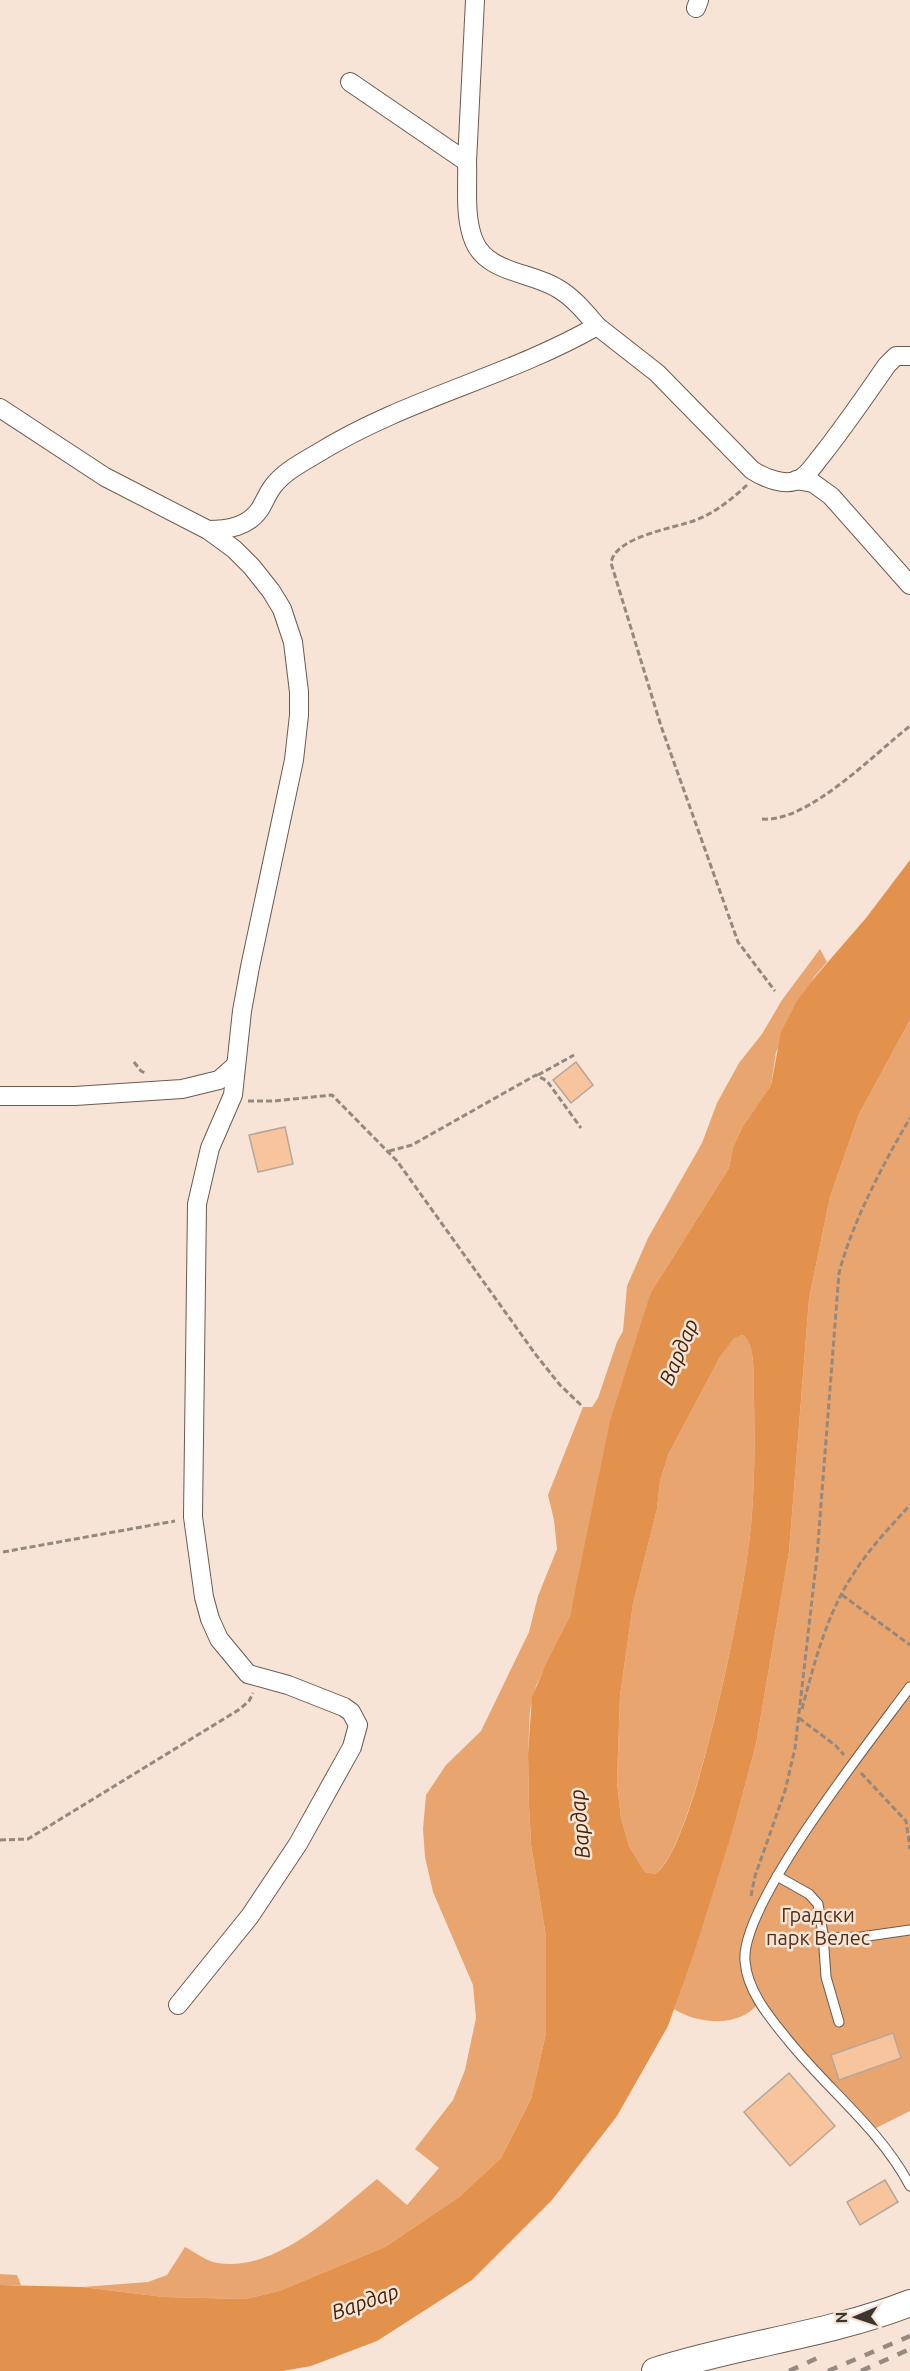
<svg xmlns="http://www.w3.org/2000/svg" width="910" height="2371" viewBox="0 0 910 2371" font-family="Ubuntu,sans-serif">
	<rect width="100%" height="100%" fill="#f7e4d7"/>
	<g fill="#e9a56f">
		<path d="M820,949l7,13 -13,15 -38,75 -5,33 -28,41 -10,21 -4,21 -78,124 -81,324 -34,70 -6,25 -2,43 1,51 2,39 15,93v96l-15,66 -30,59 -42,39 -74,50 -106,44 -34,8 -81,-2 -82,-10 66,-5 19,-7 18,-28c10,5 22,15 33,16 59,9 117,-50 159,-84l30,26 32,-37 -24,-19 38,-49 12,-30 11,-52 -3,-33 -40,-93 -8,-35 -2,-28 3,-34 20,-30 35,-34 48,-99 9,-36 19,-47 -3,-29 -6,-25 35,-88h9l6,-9 19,-56 6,-11 4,-45 21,-48 54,-95 15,-40 22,-40 23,-29 20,-34z"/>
		<path d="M910,1020v1091l-38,19 -112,-129c-18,27 -61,24 -86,8l61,-186 21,-79 33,-192 20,-253 21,-102 29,-83z"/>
		<path d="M742,1335c15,8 11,48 12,64 1,53 1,107 -7,159 -7,54 -54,291 -92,316l-10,-2 -16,-26 -8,-28 -4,-36 3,-86 13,-92 24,-95 3,-28 9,-28 51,-96 14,-20z"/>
		<path d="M0,2274l17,1 4,10h-21z"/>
	</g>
	<path fill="#e3924d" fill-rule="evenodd" d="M910,860v160l-51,94 -29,83 -21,102 -20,253 -33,192 -21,79 -42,133 -25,70 -51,90 -65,84 -80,80 -95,61 -66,25 -28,5h-283v-86l82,2 82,10 81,2 34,-8 106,-44 74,-50 42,-39 30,-59 15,-66v-96l-15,-93 -2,-39 -1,-51 4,-57 14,-33 24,-48 40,-195 41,-129 78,-124 4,-21 10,-21 28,-41 10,-53 16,-31 18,-24 51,-59zM742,1335c15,8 11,48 12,64 1,53 1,107 -7,159 -7,53 -54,293 -92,316l-10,-2 -16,-26 -8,-28 -4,-36 3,-86 13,-92 24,-95 3,-28 9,-28 51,-96 14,-19z"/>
	<g fill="#f7c49d" stroke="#b8a699" stroke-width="1.5">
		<path d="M576,1062l17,23 -22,18 -18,-23z"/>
		<path d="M285,1127l8,37 -35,8 -9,-37z"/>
		<path d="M893,2033l8,25 -62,22 -8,-25z"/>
		<path d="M789,2073l46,53 -45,40 -46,-54z"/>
		<path d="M885,2180l13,22 -38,23 -13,-23z"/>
	</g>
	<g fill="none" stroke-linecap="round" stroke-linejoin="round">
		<g stroke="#6b5b4f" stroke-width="11">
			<g id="lane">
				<path d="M910,1687c-38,52 -170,217 -165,274 2,30 25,57 43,79 40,50 92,89 122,146"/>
				<path d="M777,1876l32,18 9,10 5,30 3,43 13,45"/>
				<path d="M824,1938l37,-1 49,-7"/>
			</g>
		</g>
		<g stroke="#6b5b4f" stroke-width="20">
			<g id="street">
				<path d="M696,8l3,-8"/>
				<path d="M350,82l117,80 8,-162"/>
				<path d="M597,326l60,47 95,97c12,8 34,17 48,9 9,-5 16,-17 22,-24 23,-29 44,-60 65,-90l9,-9h14"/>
				<path d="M0,408l105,69 103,53 26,19 18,18 19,24 11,18 11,33 6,50v23l-5,45 -44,207 -8,44 -9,84 -23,53 -13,56 -4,313 11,80 6,22 9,20 29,35 40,11 56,22 7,5 7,13 -6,22 -54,97 -48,72 -72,89"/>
				<path d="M796,480l17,3 18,13 79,89"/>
				<path d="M208,530c19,0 40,-3 52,-21 5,-8 8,-17 14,-24 11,-14 29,-23 44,-32 87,-54 190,-76 279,-127 -12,-14 -24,-29 -40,-38 -26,-16 -70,-15 -83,-47 -10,-24 -6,-54 -7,-79"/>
				<path d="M0,1096h75l107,-7 37,-9 17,-15"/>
			</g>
		</g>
		<g stroke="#6b5b4f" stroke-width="28">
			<path id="secondary" d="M655,2371c84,-27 173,-36 255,-68"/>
		</g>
		<g stroke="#95887f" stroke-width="3" stroke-dasharray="6 3" stroke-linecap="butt">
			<path d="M747,485c-15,14 -31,27 -51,35 -20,8 -81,16 -85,43l50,163 77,216 37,49"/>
			<path d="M762,819c46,4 113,-66 148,-93"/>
			<path d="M134,1062l7,9 4,2"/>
			<path d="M538,1075l36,-20"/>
			<path d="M248,1101h26l58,-6 65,66 139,194 24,30 23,22"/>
			<path d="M389,1151l23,-6 124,-70 11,6 34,47"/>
			<path d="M3,1552l172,-31"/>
			<path d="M842,1595l68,50"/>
			<path d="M802,1709c12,-45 24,-93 50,-133 16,-26 38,-49 58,-71"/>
			<path d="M799,1718l37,28 8,9"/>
			<path d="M861,1773l45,48 4,28"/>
			<path d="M0,1840l28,-1 212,-130 9,-8 4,-8"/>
			<path d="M751,1896l4,-20 30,-85 10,-43 22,-192 22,-283c13,-50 44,-109 71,-155"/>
		</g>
		<use href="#lane" stroke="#fff" stroke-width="9"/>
		<use href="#street" stroke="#fff" stroke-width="18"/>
		<use href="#secondary" stroke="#fff" stroke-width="26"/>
		<g stroke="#968980" stroke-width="4.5" stroke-dasharray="10 10" stroke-linecap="butt">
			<path d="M789,2371l35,-16"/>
			<path d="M828,2371l82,-35"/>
			<path d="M861,2371l49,-22"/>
		</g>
	</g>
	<g text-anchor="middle" stroke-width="5" stroke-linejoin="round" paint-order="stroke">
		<g font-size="20" fill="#502f12" stroke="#f7e4d7">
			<text x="818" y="1922">Градски<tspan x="818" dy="23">парк Велес</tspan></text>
		</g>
		<g font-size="21" font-style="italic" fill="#432305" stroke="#f7e4d7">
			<text transform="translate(679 1352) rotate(-67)" y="7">Вардар</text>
			<text transform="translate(580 1824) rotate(-95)" y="7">Вардар</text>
			<text transform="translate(365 2302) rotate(-19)" y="7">Вардар</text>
		</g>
	</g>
	<g transform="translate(856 2317) rotate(268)" stroke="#f7e4d7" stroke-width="4.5" paint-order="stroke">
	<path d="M0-4.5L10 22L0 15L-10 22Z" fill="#3d3630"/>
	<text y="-9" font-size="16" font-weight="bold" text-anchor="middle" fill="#3d3630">N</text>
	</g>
</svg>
